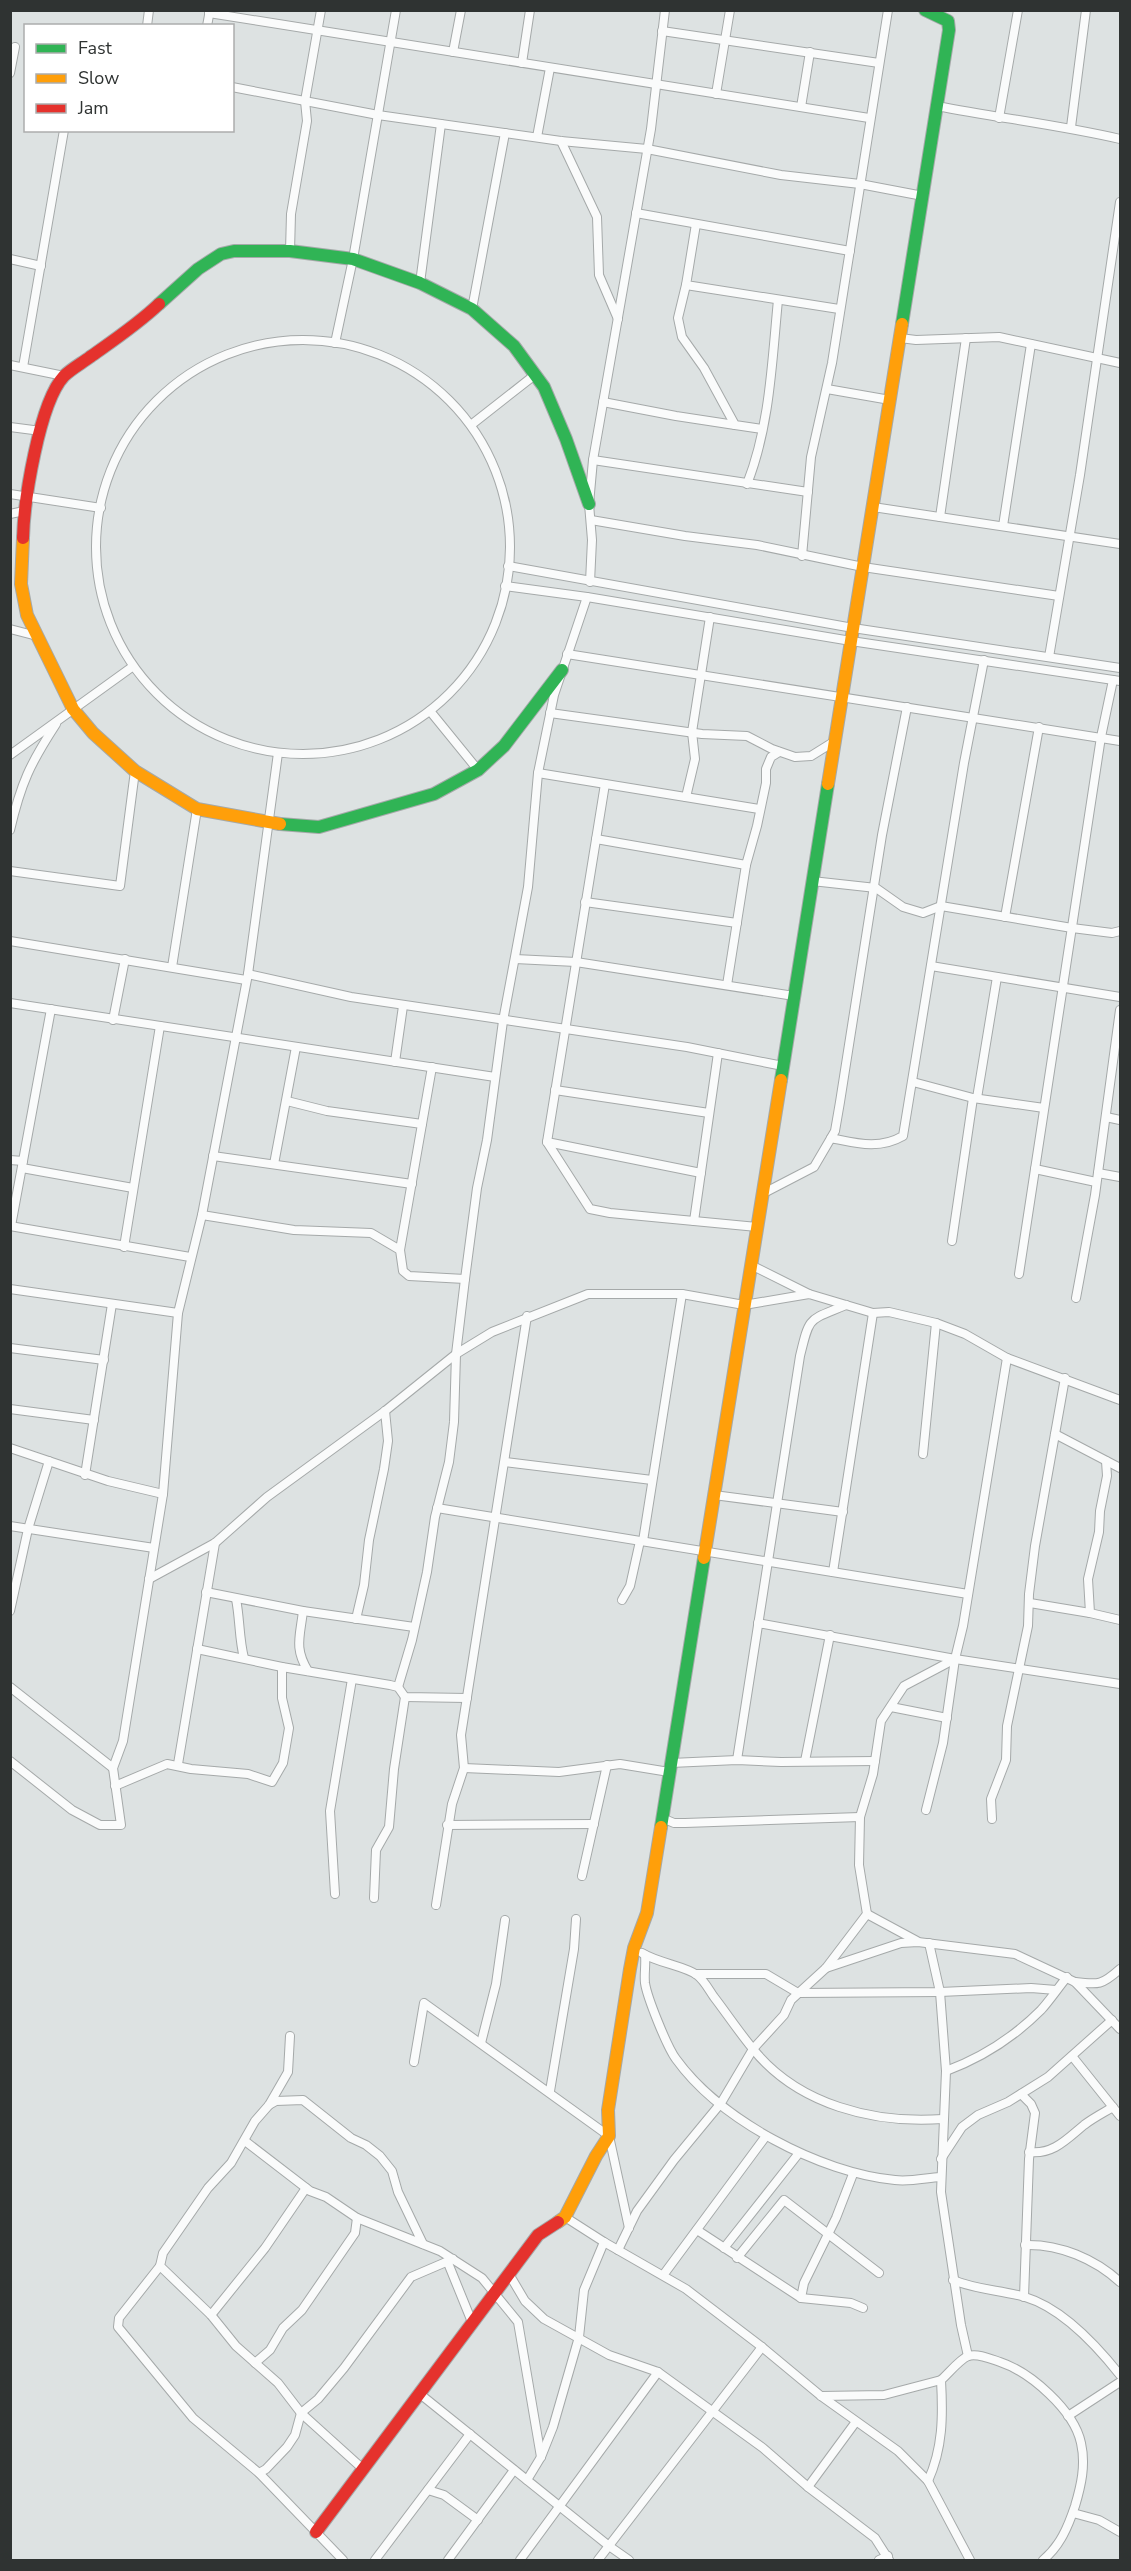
<svg xmlns="http://www.w3.org/2000/svg" width="1131" height="2571" viewBox="0 0 1131 2571" font-family="'Nunito Sans',sans-serif">
	<rect width="100%" height="100%" fill="#dde2e2"/>
	<g fill="none" stroke-linecap="round" stroke-linejoin="round">
		<g stroke="#a5a9a9" stroke-width="10">
			<g id="street">
				<path d="M209,13l660,105"/>
				<path d="M147,26l2,-16"/>
				<path d="M207,26l3,-16"/>
				<path d="M662,31l217,32"/>
				<path d="M453,52l8,-42"/>
				<path d="M522,63l8,-53"/>
				<path d="M10,73l5,-26"/>
				<path d="M232,87l146,28 183,26 86,8 134,26 79,9 63,12"/>
				<path d="M716,94l14,-84"/>
				<path d="M937,106c61,12 123,19 183,33"/>
				<path d="M801,107l9,-55"/>
				<path d="M999,118l19,-108"/>
				<path d="M1071,127l15,-117"/>
				<path d="M537,137l13,-69"/>
				<path d="M561,141l36,76 2,58 19,44"/>
				<path d="M636,213l214,38"/>
				<path d="M696,224l-10,61 153,24"/>
				<path d="M290,251l1,-37 16,-93 -2,-20 16,-91"/>
				<path d="M10,259l31,7"/>
				<path d="M420,283l21,-159"/>
				<path d="M686,285l-8,33 4,19 22,31 31,57 27,4"/>
				<path d="M472,309l33,-176"/>
				<path d="M900,338l16,2 83,-3 121,26"/>
				<circle cx="303" cy="547" r="207"/>
				<path d="M335,343l18,-84 43,-249"/>
				<path d="M10,365l54,11"/>
				<path d="M23,367l41,-237"/>
				<path d="M827,389l63,11"/>
				<path d="M603,402l73,14 59,9"/>
				<path d="M471,425l65,-51"/>
				<path d="M10,427l31,4"/>
				<path d="M593,460l215,32"/>
				<path d="M747,484c23,-58 25,-123 31,-184"/>
				<path d="M10,494l91,14"/>
				<path d="M873,507l247,37"/>
				<path d="M10,514l14,-3"/>
				<path d="M940,517l26,-179"/>
				<path d="M591,520l94,16 72,9 106,22 196,29"/>
				<path d="M1003,526l28,-182"/>
				<path d="M802,556l9,-99 21,-94 56,-353"/>
				<path d="M508,566l345,62 267,40"/>
				<path d="M590,582l2,-42 -3,-36 4,-44 58,-331 14,-119"/>
				<path d="M505,586l82,11 264,44 269,40"/>
				<path d="M10,629l27,7"/>
				<path d="M567,654l553,87"/>
				<path d="M1049,657l31,-182 40,-273"/>
				<path d="M430,711l48,59"/>
				<path d="M550,713l152,21 45,2 25,13 23,8 16,-1 24,-15"/>
				<path d="M10,755l122,-88"/>
				<path d="M538,773l221,36"/>
				<path d="M605,784l-58,358 43,67 20,4 147,14"/>
				<path d="M686,797l9,-38 -3,-27 18,-115"/>
				<path d="M10,830c11,-47 20,-66 46,-106"/>
				<path d="M596,839l150,26"/>
				<path d="M10,871l110,15 15,-115"/>
				<path d="M812,881l64,7 27,19 20,6 18,-7 131,22 40,5 8,-2"/>
				<path d="M585,902l152,21"/>
				<path d="M1005,917l34,-190"/>
				<path d="M10,941l236,39"/>
				<path d="M515,959l61,3 218,34"/>
				<path d="M931,966l189,31"/>
				<path d="M172,967l25,-158"/>
				<path d="M248,974l103,23 336,50 96,19"/>
				<path d="M727,985l19,-120 11,-39 9,-43v-14l5,-12 8,-5"/>
				<path d="M10,1003l485,74"/>
				<path d="M113,1020l12,-61"/>
				<path d="M395,1062l8,-56"/>
				<path d="M913,1082l60,16 71,10"/>
				<path d="M555,1090l154,23"/>
				<path d="M977,1098l20,-121"/>
				<path d="M287,1101l40,10 95,13"/>
				<path d="M1106,1117l14,3"/>
				<path d="M831,1138l4,-7 5,-29 42,-267 25,-128"/>
				<path d="M547,1142l154,31"/>
				<path d="M213,1156l199,28"/>
				<path d="M10,1160l13,1"/>
				<path d="M274,1164l22,-117"/>
				<path d="M22,1168l111,20"/>
				<path d="M1035,1169l61,13"/>
				<path d="M1098,1173l22,4"/>
				<path d="M762,1194l52,-27 17,-29c25,5 48,12 72,-2l61,-373 20,-103"/>
				<path d="M202,1215l92,15 77,3 29,17 3,21 6,5 56,3"/>
				<path d="M694,1221l24,-168"/>
				<path d="M10,1226l180,31"/>
				<path d="M11,1226l40,-217"/>
				<path d="M952,1241l21,-143"/>
				<path d="M124,1247l36,-221"/>
				<path d="M400,1250l32,-183"/>
				<path d="M751,1265l58,29"/>
				<path d="M1019,1274l82,-537 12,-57"/>
				<path d="M10,1289l168,24"/>
				<path d="M1076,1298l19,-103 25,-185"/>
				<path d="M10,1348l94,12"/>
				<path d="M10,1409l84,11"/>
				<path d="M1055,1434l65,34"/>
				<path d="M10,1448l98,33 55,13"/>
				<path d="M923,1454l13,-131"/>
				<path d="M1106,1461l1,15 -7,35 -1,21 -11,47 2,34 30,7"/>
				<path d="M505,1462l147,18"/>
				<path d="M85,1475l27,-171"/>
				<path d="M714,1495l129,17"/>
				<path d="M437,1508l531,86"/>
				<path d="M10,1526l144,22"/>
				<path d="M643,1541l39,-247"/>
				<path d="M833,1572l40,-259"/>
				<path d="M149,1579l66,-36 52,-46 118,-86 71,-57 36,-22 96,-38h94l62,11 65,-11 64,19 16,-1 47,11 29,11 42,24 113,42"/>
				<path d="M206,1592l97,19 111,16"/>
				<path d="M236,1599c4,20 3,40 8,59"/>
				<path d="M622,1600l8,-14 10,-45"/>
				<path d="M1030,1603l60,10"/>
				<path d="M10,1611l18,-82 21,-68"/>
				<path d="M303,1611c-3,26 -9,37 5,60"/>
				<path d="M356,1619l8,-34 5,-45 15,-71 4,-28 -3,-30"/>
				<path d="M758,1623l197,36 165,25"/>
				<path d="M197,1649l85,18 108,18 8,2 7,10 62,1"/>
				<path d="M10,1687l103,81"/>
				<path d="M398,1687l14,-47 15,-68 8,-55 14,-55 5,-40 2,-68 9,-75 12,-91 10,-48 16,-119 25,-134 10,-114 16,-78 33,-98"/>
				<path d="M891,1707l56,11"/>
				<path d="M737,1760l63,-404c10,-41 8,-35 46,-51"/>
				<path d="M10,1761l62,49 28,15h21l-8,-57 10,-27 40,-247 15,-181 24,-98 46,-241 30,-221"/>
				<path d="M805,1761l25,-126"/>
				<path d="M671,1763l66,-3 44,2 94,-1"/>
				<path d="M178,1764l37,-221"/>
				<path d="M464,1768l95,4 61,-8 49,8"/>
				<path d="M115,1786l52,-22 24,5 57,5 24,8 11,-19 6,-35 -7,-30v-31"/>
				<path d="M926,1810l17,-67 12,-84 8,-33 44,-268"/>
				<path d="M662,1818l12,5h11l175,-6"/>
				<path d="M992,1819l-1,-20 15,-39 1,-34 21,-100 1,-32 6,-48 30,-168"/>
				<path d="M447,1825l147,-1"/>
				<path d="M582,1876l25,-111"/>
				<path d="M335,1894l-5,-83 22,-132"/>
				<path d="M374,1898l2,-48 13,-23 5,-58 11,-72"/>
				<path d="M436,1905l16,-101 12,-36 -3,-33 66,-419"/>
				<path d="M867,1914l50,27"/>
				<path d="M929,1943l11,49 6,79"/>
				<path d="M642,1953c16,10 43,13 55,22 7,5 12,15 17,22 13,17 25,35 39,52 45,56 121,75 190,70"/>
				<path d="M645,1955c1,10 -1,19 0,28 2,14 22,64 31,76 44,61 144,114 219,121 14,2 31,-2 45,-3"/>
				<path d="M826,1968l75,-25 17,-1 97,12 60,28 45,47"/>
				<path d="M696,1974h70l32,19 142,-1 91,-4 25,2"/>
				<path d="M1075,1982c24,3 27,3 45,-13"/>
				<path d="M290,2036l-2,36 -19,33 -14,16 -24,42 -23,25 -45,65 -3,13 51,49 25,31 42,37 23,30 62,56"/>
				<path d="M481,2043l15,-59 9,-64"/>
				<path d="M1072,2056l48,60"/>
				<path d="M414,2062l10,-59 185,133 20,92"/>
				<path d="M550,2091l24,-142 2,-30"/>
				<path d="M1021,2094l10,10 4,9 -6,46 -5,138"/>
				<path d="M269,2105l7,-4 27,-1 48,38 15,7 14,11 12,15 6,21 25,52"/>
				<path d="M245,2141l65,50 16,6 31,21 83,33 42,27 36,44 23,135"/>
				<path d="M1029,2152c24,3 38,-13 55,-27 9,-7 19,-12 29,-18"/>
				<path d="M941,2159l21,-32 16,-12 30,-13 40,-25 64,-57"/>
				<path d="M565,2217l39,25 82,47 76,58 59,49 77,55 30,30 42,79"/>
				<path d="M697,2230l104,68 50,5 12,5"/>
				<path d="M1025,2245c35,-1 70,14 95,37"/>
				<path d="M724,2248l75,-95"/>
				<path d="M618,2250l19,-39 37,-51 47,-57 32,-54 31,-34 7,-15 35,-32 41,-54 -8,-49 1,-48 13,-43 8,-53 23,-35 51,-27"/>
				<path d="M737,2258l47,-58 95,73"/>
				<path d="M448,2263l24,59"/>
				<path d="M160,2266l-41,52 -1,9 75,91 66,55 7,-4 21,-22 8,-12 6,-22 17,-14 26,-31 67,-91 42,-18"/>
				<path d="M509,2274l16,27 19,18 65,36 49,17 105,76 45,39 67,51 14,22"/>
				<path d="M664,2274l102,-138"/>
				<path d="M953,2280c24,10 48,10 72,17 37,11 72,49 95,78"/>
				<path d="M801,2298l3,-15 32,-65 17,-44"/>
				<path d="M211,2315l54,-67 41,-60"/>
				<path d="M968,2356l-7,-31 -20,-133 5,-121c35,-13 68,-34 95,-61 9,-10 17,-22 26,-33"/>
				<path d="M255,2363l15,-13 13,-22 19,-18 53,-77 2,-15"/>
				<path d="M420,2394l189,152 20,14"/>
				<path d="M821,2396l63,-1 57,-15"/>
				<path d="M1068,2416l52,-34"/>
				<path d="M259,2473l84,87"/>
				<path d="M527,2480l14,-23 12,-30 26,-90 5,-47 20,-48"/>
				<path d="M928,2481c15,-33 15,-65 13,-101 7,-6 18,-20 27,-24 10,-3 23,3 32,6 30,10 74,48 81,81 5,22 0,43 -6,63 -7,21 -15,40 -32,54"/>
				<path d="M808,2487l47,-64"/>
				<path d="M428,2490l16,5 34,25"/>
				<path d="M1073,2513l26,7 21,12"/>
				<path d="M375,2560l95,-126"/>
				<path d="M448,2560l66,-90"/>
				<path d="M520,2560l138,-188"/>
				<path d="M598,2560l164,-213"/>
				<path d="M879,2560l9,-4"/>
			</g>
		</g>
		<g stroke="#a5a9a9" stroke-width="14">
			<g id="fast">
				<path d="M159,304l39,-35 23,-15 13,-3h56l63,8 67,24 52,26 42,37 30,41 22,52 23,65"/>
				<path d="M902,324l47,-294 -1,-9 -23,-11"/>
				<path d="M280,824l39,3 115,-33 44,-24 26,-24 58,-76"/>
				<path d="M781,1080l47,-296"/>
				<path d="M661,1827l43,-269"/>
			</g>
		</g>
		<g stroke="#a5a9a9" stroke-width="14">
			<g id="slow">
				<path d="M23,538l-2,46 6,31 46,94 20,24 42,38 62,38 83,15"/>
				<path d="M828,784l74,-460"/>
				<path d="M704,1558l77,-478"/>
				<path d="M558,2222l7,-5 31,-61 13,-20 -1,-26 22,-141 4,-21 13,-35 14,-86"/>
			</g>
		</g>
		<g stroke="#a5a9a9" stroke-width="14">
			<g id="jam">
				<path d="M23,538c1,-37 16,-135 41,-162 7,-7 18,-13 26,-19 24,-17 48,-33 69,-53"/>
				<path d="M316,2532l222,-297 20,-13"/>
			</g>
		</g>
		<use href="#street" stroke="#fafbfb" stroke-width="8"/>
		<use href="#fast" stroke="#30b455" stroke-width="12"/>
		<use href="#slow" stroke="#ff9f0a" stroke-width="12"/>
		<use href="#jam" stroke="#e5322d" stroke-width="12"/>
	</g>
	<rect width="1131" height="2571" fill="none" stroke="#2f3332" stroke-width="24"/>
	<rect x="24" y="24" width="210" height="108" fill="#ffffff" stroke="#acadad" stroke-width="1.5"/>
	<rect x="36" y="44" width="30" height="9" fill="#30b455" stroke="#acadad" stroke-width="1.5"/>
	<text x="78" y="54" font-size="18" fill="#2f3332">Fast</text>
	<rect x="36" y="74" width="30" height="9" fill="#ff9f0a" stroke="#acadad" stroke-width="1.5"/>
	<text x="78" y="84" font-size="18" fill="#2f3332">Slow</text>
	<rect x="36" y="104" width="30" height="9" fill="#e5322d" stroke="#acadad" stroke-width="1.5"/>
	<text x="78" y="114" font-size="18" fill="#2f3332">Jam</text>
</svg>
